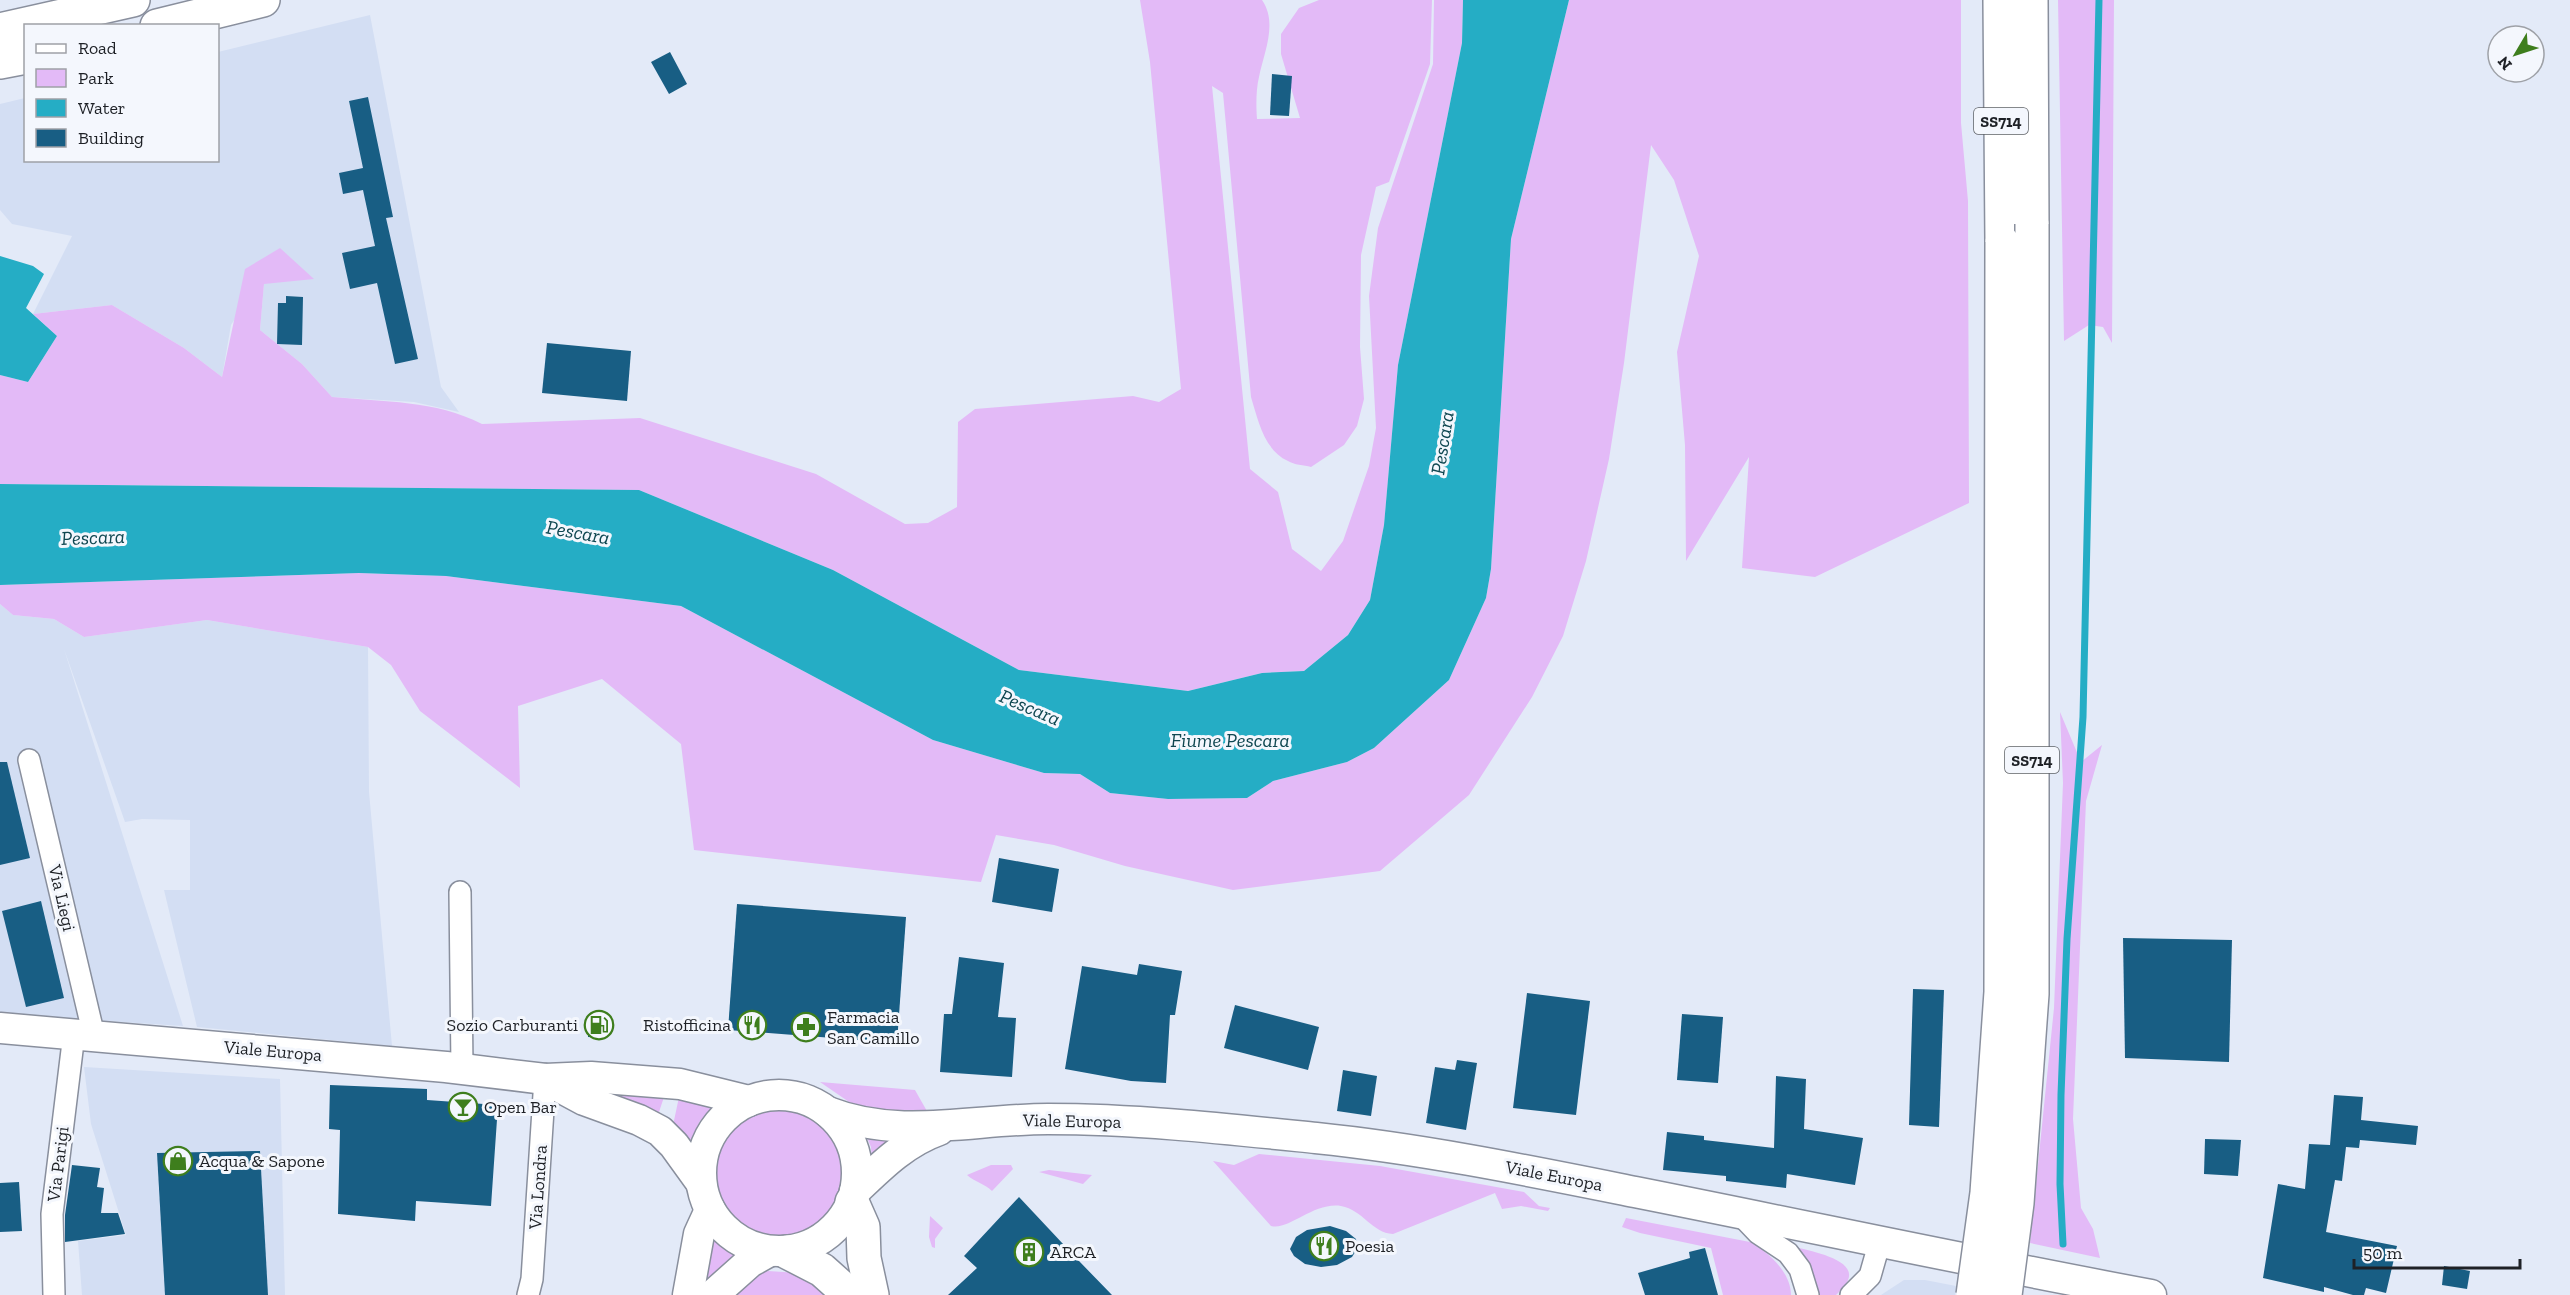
<svg xmlns="http://www.w3.org/2000/svg" width="2570" height="1295" viewBox="0 0 2570 1295" font-family="'Zilla Slab',serif">
	<rect width="100%" height="100%" fill="#e3eaf8"/>
	<g fill="#d3def3">
		<path d="M370,15l71,372 18,25 -45,-10 -82,-5 -30,-33 -42,-34 4,-46 16,-36 -49,77 -9,52 -38,-29 -72,-43 -79,9 39,-78 -60,-12 -12,-14v-106l25,-6 1,62h192v-108z"/>
		<path d="M0,604l13,11 41,4 30,18 123,-17 161,27 1,145 23,254 -195,-19 -33,-137h26v-70l-48,-1 -17,3 -61,-173 119,377 -183,-12z"/>
		<path d="M84,1067l196,12 5,216h-203l-4,-54 48,-6 -35,-111z"/>
		<path d="M1904,1280h21l31,6 -1,9h-74z"/>
	</g>
	<g fill="#e3baf7">
		<path d="M1140,0h122c16,23 2,52 -3,77 -3,12 -3,29 -2,42l43,-1 -19,-64v-20l18,-26 20,-8h113l-2,64 -41,118 -13,5 -15,68 -1,92 4,52 -7,27 -13,19 -33,22c-7,-2 -17,-2 -23,-6 -24,-11 -30,-41 -37,-64l-28,-304 -11,-7 38,383 28,23 14,57 29,22 22,-30 26,-75 7,-38 -7,-132 9,-68 55,-164 1,-64h29l-1,43 -64,322 -14,160 -14,75 -22,35 -44,36 -42,2 -74,18 -169,-21 -186,-100 -194,-80 -639,-6v-109l28,7 29,-46 -24,-22 79,-9 72,43 38,29 23,-108 35,-21 34,31 -50,5 -4,46 42,34 30,33c52,5 103,3 150,27l158,-6 176,56 89,50 23,-1 29,-16 1,-85 17,-13 158,-13 26,6 22,-13 -31,-327z"/>
		<path d="M1569,0h392v123l7,78 1,302 -154,74 -73,-9 7,-111 -63,104 -1,-116 -8,-93 22,-96 -25,-76 -23,-35 -27,218 -15,96 -23,102 -23,75 -31,61 -63,98 -89,76 -147,19 -108,-24 -71,-21 -58,-10 -15,47 -287,-32 -13,-106 -79,-65 -84,27 2,82 -100,-77 -29,-46 -23,-18 -161,-27 -123,17 -30,-18 -41,-4 -13,-11v-19l359,-12 87,3 235,30 252,134 111,33 36,1 30,19 58,6 79,-1 26,-17 74,-19 27,-14 75,-68 37,-82 5,-29 20,-330z"/>
		<path d="M2058,0h56l-2,343 -9,-16 -14,-2 -25,16z"/>
		<path d="M2060,712l21,50 21,-17 -16,56 -13,318 8,89 12,21 7,29 -70,-15 24,-235 9,-225z"/>
		<path d="M820,1082l95,8 13,23 -24,5 -52,-14z"/>
		<path d="M666,1091l-9,27 -70,-24 44,2z"/>
		<path d="M679,1097l39,5 -18,19 -12,24 -16,-15z"/>
		<circle cx="779" cy="1174" r="63"/>
		<path d="M865,1133l33,4 -26,23 -1,-13z"/>
		<path d="M1259,1154l121,12 144,26 15,14 11,2 -2,3 -27,-5 -19,3 -7,-16 -102,41c-21,-1 -30,-24 -52,-28 -28,-4 -52,25 -70,20l-58,-65 21,4z"/>
		<path d="M991,1165h20l2,4 -21,22c-7,-7 -17,-9 -25,-16z"/>
		<path d="M1049,1170l43,5 -9,9 -44,-12z"/>
		<path d="M930,1216l13,12 -8,11v9l-3,-1 -3,-10z"/>
		<path d="M1626,1218l124,24c18,10 41,30 41,53h-68l-12,-47 -71,-15 -18,-6z"/>
		<path d="M711,1238l30,21 -38,36z"/>
		<path d="M1796,1247c13,4 61,12 52,33 -2,6 -8,11 -12,15h-22z"/>
		<path d="M768,1271l31,2 36,22h-113l33,-21z"/>
	</g>
	<g fill="#25adc5">
		<path d="M1463,0h106l-58,239 -20,330 -5,29 -37,82 -75,68 -27,14 -74,19 -26,17 -79,1 -58,-6 -30,-19 -36,-1 -111,-33 -252,-134 -235,-30 -87,-3 -359,12v-101l639,6 194,80 186,100 169,21 74,-18 42,-2 44,-36 22,-35 14,-75 14,-160 64,-322z"/>
		<path d="M0,256l33,10 11,8 -18,34 31,28 -29,46 -28,-7z"/>
	</g>
	<g fill="none" stroke-linecap="round" stroke-linejoin="round">
		<path stroke="#25adc5" stroke-width="7" d="M2063,1244l-3,-60 1,-89 6,-156 16,-222 16,-717"/>
	</g>
	<g fill="#185e84">
		<path d="M670,52l17,32 -18,10 -18,-32z"/>
		<path d="M1272,74l20,2 -3,40 -19,-1z"/>
		<path d="M368,97l25,120 -7,1 32,141 -23,5 -18,-81 -27,6 -8,-36 33,-7 -12,-56 -20,4 -4,-21 24,-5 -14,-67z"/>
		<path d="M286,296l17,1 -1,48 -25,-1 1,-41h8z"/>
		<path d="M547,343l84,8 -4,50 -85,-8z"/>
		<path d="M0,762h7l23,96 -30,7z"/>
		<path d="M999,858l60,11 -7,43 -60,-10z"/>
		<path d="M41,901l23,97 -38,9 -24,-96z"/>
		<path d="M737,904l169,13 -9,126 -169,-13z"/>
		<path d="M2123,938l109,2 -3,122 -104,-4z"/>
		<path d="M959,957l45,6 -6,54 18,1 -4,59 -72,-5 4,-58h8z"/>
		<path d="M1139,964l43,7 -7,44h-5l-4,68 -35,-2 -66,-12 17,-103 55,9z"/>
		<path d="M1913,989l31,1 -5,137 -30,-2z"/>
		<path d="M1527,993l63,8 -14,114 -63,-7z"/>
		<path d="M1235,1005l84,22 -11,43 -84,-22z"/>
		<path d="M1682,1014l41,3 -5,66 -41,-3z"/>
		<path d="M588,1015l20,1 -1,22 -19,-1z"/>
		<path d="M1457,1060l20,3 -11,67 -40,-7 9,-56 20,3z"/>
		<path d="M1343,1070l34,6 -6,40 -34,-5z"/>
		<path d="M1776,1076l30,3 -2,50 59,9 -8,47 -68,-11 -1,14 -60,-7v-5l-63,-6 4,-38 37,4v4l70,8z"/>
		<path d="M330,1085l97,4v11l71,5 -7,101 -75,-5 -1,20 -77,-7 2,-84 -11,-1z"/>
		<path d="M2334,1095l29,2 -2,23 57,6 -2,19 -56,-5 -1,8 -13,-1 -4,34 -7,-1 -9,52 71,14 -11,47 -20,-5 -2,7h-11l-29,-8v5l-61,-14 15,-94 27,5 4,-45 21,1z"/>
		<path d="M2205,1139l36,1 -3,36 -34,-2z"/>
		<path d="M260,1151l8,144h-103l-8,-142z"/>
		<path d="M72,1165l28,3 -3,19 7,1 -3,25h17l7,21 -60,8v-27z"/>
		<path d="M19,1182l3,49 -22,1v-49z"/>
		<path d="M1019,1197l60,64 33,34h-164l29,-27 -13,-12z"/>
		<path d="M1330,1226l16,5 10,8 1,10 -5,8 -15,8 -16,2 -16,-3 -11,-8 -4,-7 6,-12 11,-7z"/>
		<path d="M1705,1248l13,47h-73l-7,-22 52,-15 -1,-6z"/>
		<path d="M2444,1266l26,5 -3,18 -25,-4z"/>
	</g>
	<g fill="none" stroke-linecap="round" stroke-linejoin="round">
		<g stroke="#898f9d" stroke-width="24">
			<g id="street">
				<path d="M29,760l65,276"/>
				<path d="M460,892l2,176"/>
				<path d="M1738,1212l20,21 30,20 12,16 8,26"/>
				<path d="M54,1295l-2,-81 22,-180"/>
				<path d="M528,1295l4,-16 13,-200"/>
				<path d="M1851,1295l19,-19 10,-35"/>
			</g>
		</g>
		<g stroke="#898f9d" stroke-width="33">
			<g id="secondary">
				<path d="M0,1028l446,39 99,12 46,-2 89,7 69,17"/>
				<path d="M545,1079l39,21 55,20 21,11 14,14 26,36"/>
				<circle cx="779" cy="1173" r="78"/>
				<path d="M828,1112c71,28 146,7 220,7 89,0 180,10 268,19 107,11 214,33 319,54 172,34 343,71 516,103"/>
				<path d="M855,1191c26,-25 50,-49 84,-61"/>
				<path d="M688,1295l11,-61 11,-24"/>
				<path d="M713,1295l37,-33 18,-10"/>
			</g>
		</g>
		<g stroke="#898f9d" stroke-width="36">
			<g id="highway">
				<path d="M2000,0l2,242"/>
				<path d="M2031,0l1,224"/>
				<path d="M157,26l106,-26"/>
				<path d="M0,30l133,-30"/>
				<path d="M0,62l26,-5"/>
				<path d="M852,1202l11,25 1,31 8,37"/>
				<path d="M787,1252l35,18 28,25"/>
			</g>
		</g>
		<use href="#street" stroke="#fff" stroke-width="21"/>
		<use href="#secondary" stroke="#fff" stroke-width="30"/>
		<use href="#highway" stroke="#fff" stroke-width="33"/>
		<g stroke="#898f9d" stroke-width="36" stroke-linecap="butt">
			<g id="highway-bridge">
				<path d="M1973,1295l14,-102 14,-201 1,-750"/>
				<path d="M2005,1295l12,-92 15,-209v-770"/>
			</g>
		</g>
		<use href="#highway-bridge" stroke="#fff" stroke-width="33"/>
	</g>
	<defs>
		<g id="fuel-ring" transform="scale(1.5)"><circle r="9.5" fill="#f4f7fd" stroke="#3e7e1d" stroke-width="1.5"/><path d="M-5.5-6h7V0h2V4h1.3V-2.5L3-4.5l.8-.8L6-3V5H2.5V1h-1V6h-7ZM-4.2-4.7v3.2H.2V-4.7Z" fill="#3e7e1d"/></g>
		<g id="restaurant-ring" transform="scale(1.5)"><circle r="9.5" fill="#f4f7fd" stroke="#3e7e1d" stroke-width="1.5"/><path d="M-5-6h1v4h1v-4h1v4h1v-4h1v5L-1.5 .5V6h-2V.5L-5-1ZM5-6V6H3V1.5H1.5Q1.5-4 5-6Z" fill="#3e7e1d"/></g>
		<g id="pharmacy-ring" transform="scale(1.5)"><circle r="9.5" fill="#f4f7fd" stroke="#3e7e1d" stroke-width="1.5"/><path d="M-2-6h4v4h4v4h-4v4h-4v-4h-4v-4h4Z" fill="#3e7e1d"/></g>
		<g id="bar-ring" transform="scale(1.5)"><circle r="9.5" fill="#f4f7fd" stroke="#3e7e1d" stroke-width="1.5"/><path d="M-6-5H6L.8 .8V4.5H3.5V6h-7V4.5H-.8V.8Z" fill="#3e7e1d"/></g>
		<g id="shop-ring" transform="scale(1.5)"><circle r="9.5" fill="#f4f7fd" stroke="#3e7e1d" stroke-width="1.5"/><path d="M-5-2.5h2.3a2.7 3.5 0 0 1 5.4 0H5L5.5 6h-11ZM-1.5-2.5h3a1.5 2.3 0 0 0-3 0Z" fill="#3e7e1d"/></g>
		<g id="building-ring" transform="scale(1.5)"><circle r="9.5" fill="#f4f7fd" stroke="#3e7e1d" stroke-width="1.5"/><path d="M-4-6H4V6H1V3H-1V6H-4ZM-2.5-4.3h1.7v1.8h-1.7ZM.8-4.3h1.7v1.8H.8ZM-2.5-1h1.7V.8h-1.7ZM.8-1h1.7V.8H.8Z" fill="#3e7e1d"/></g>
	</defs>
	<g fill-rule="evenodd">
		<use href="#fuel-ring" x="599" y="1025"/>
		<use href="#restaurant-ring" x="752" y="1025"/>
		<use href="#pharmacy-ring" x="806" y="1027"/>
		<use href="#bar-ring" x="463" y="1107"/>
		<use href="#shop-ring" x="178" y="1161"/>
		<use href="#restaurant-ring" x="1324" y="1246"/>
		<use href="#building-ring" x="1029" y="1252"/>
	</g>
	<g text-anchor="middle" stroke-width="6" stroke-linejoin="round" paint-order="stroke">
		<g fill="#f4f7fd" stroke="#5e6166" stroke-width="1.5">
			<rect x="1974" y="108" width="54" height="26" rx="4.5"/>
			<rect x="2005" y="747" width="54" height="26" rx="4.5"/>
		</g>
		<g font-size="16" font-weight="bold" fill="#1e2126">
			<text x="2001" y="127">SS714</text>
			<text x="2032" y="766">SS714</text>
		</g>
		<g font-size="18" fill="#1e2126" stroke="#f4f7fd">
			<text transform="translate(62 898) rotate(77)" y="6">Via Liegi</text>
			<text transform="translate(273 1051) rotate(5)" y="6">Viale Europa</text>
			<text transform="translate(1072 1121) rotate(1)" y="6">Viale Europa</text>
			<text transform="translate(58 1164) rotate(-83)" y="6">Via Parigi</text>
			<text transform="translate(1554 1176) rotate(11)" y="6">Viale Europa</text>
			<text transform="translate(538 1187) rotate(-86)" y="6">Via Londra</text>
		</g>
		<g font-size="18" fill="#1e2126" stroke="#f4f7fd" text-anchor="start">
			<text x="827" y="1023">Farmacia<tspan x="827" dy="21">San Camillo</tspan></text>
			<text x="578" y="1031" text-anchor="end">Sozio Carburanti</text>
			<text x="731" y="1031" text-anchor="end">Ristofficina</text>
			<text x="484" y="1113">Open Bar</text>
			<text x="199" y="1167">Acqua &amp; Sapone</text>
			<text x="1345" y="1252">Poesia</text>
			<text x="1050" y="1258">ARCA</text>
		</g>
		<g font-size="20" font-style="italic" fill="#0f4751" stroke="#f4f7fd">
			<text transform="translate(1442 443) rotate(-81)" y="7">Pescara</text>
			<text transform="translate(578 532) rotate(10)" y="7">Pescara</text>
			<text transform="translate(93 537) rotate(-2)" y="7">Pescara</text>
			<text transform="translate(1030 707) rotate(23)" y="7">Pescara</text>
			<text x="1230" y="747">Fiume Pescara</text>
		</g>
	</g>
	<rect x="24" y="24" width="195" height="138" fill="#f4f7fd" stroke="#9ea1a7" stroke-width="1.5"/>
	<rect x="36" y="44" width="30" height="9" fill="#ffffff" stroke="#9ea1a7" stroke-width="1.5"/>
	<text x="78" y="54" font-size="18" fill="#1e2126">Road</text>
	<rect x="36" y="69" width="30" height="18" fill="#e3baf7" stroke="#9ea1a7" stroke-width="1.5"/>
	<text x="78" y="84" font-size="18" fill="#1e2126">Park</text>
	<rect x="36" y="99" width="30" height="18" fill="#25adc5" stroke="#9ea1a7" stroke-width="1.5"/>
	<text x="78" y="114" font-size="18" fill="#1e2126">Water</text>
	<rect x="36" y="129" width="30" height="18" fill="#185e84" stroke="#9ea1a7" stroke-width="1.5"/>
	<text x="78" y="144" font-size="18" fill="#1e2126">Building</text>
	<g transform="translate(2516 54) rotate(231)"><circle r="28" fill="#f4f7fd" stroke="#9ea1a7" stroke-width="1.5"/>
	<path d="M0-4.5L10 22L0 15L-10 22Z" fill="#3e7e1d"/>
	<text y="-9" font-size="16" font-weight="bold" text-anchor="middle" fill="#1e2126">N</text>
	</g>
	<path d="M2354 1259v9h166v-9" fill="none" stroke="#1e2126" stroke-width="3"/>
	<text x="2363" y="1259" font-size="18" fill="#1e2126" stroke="#f4f7fd" stroke-width="4.5" paint-order="stroke">50 m</text>
</svg>
